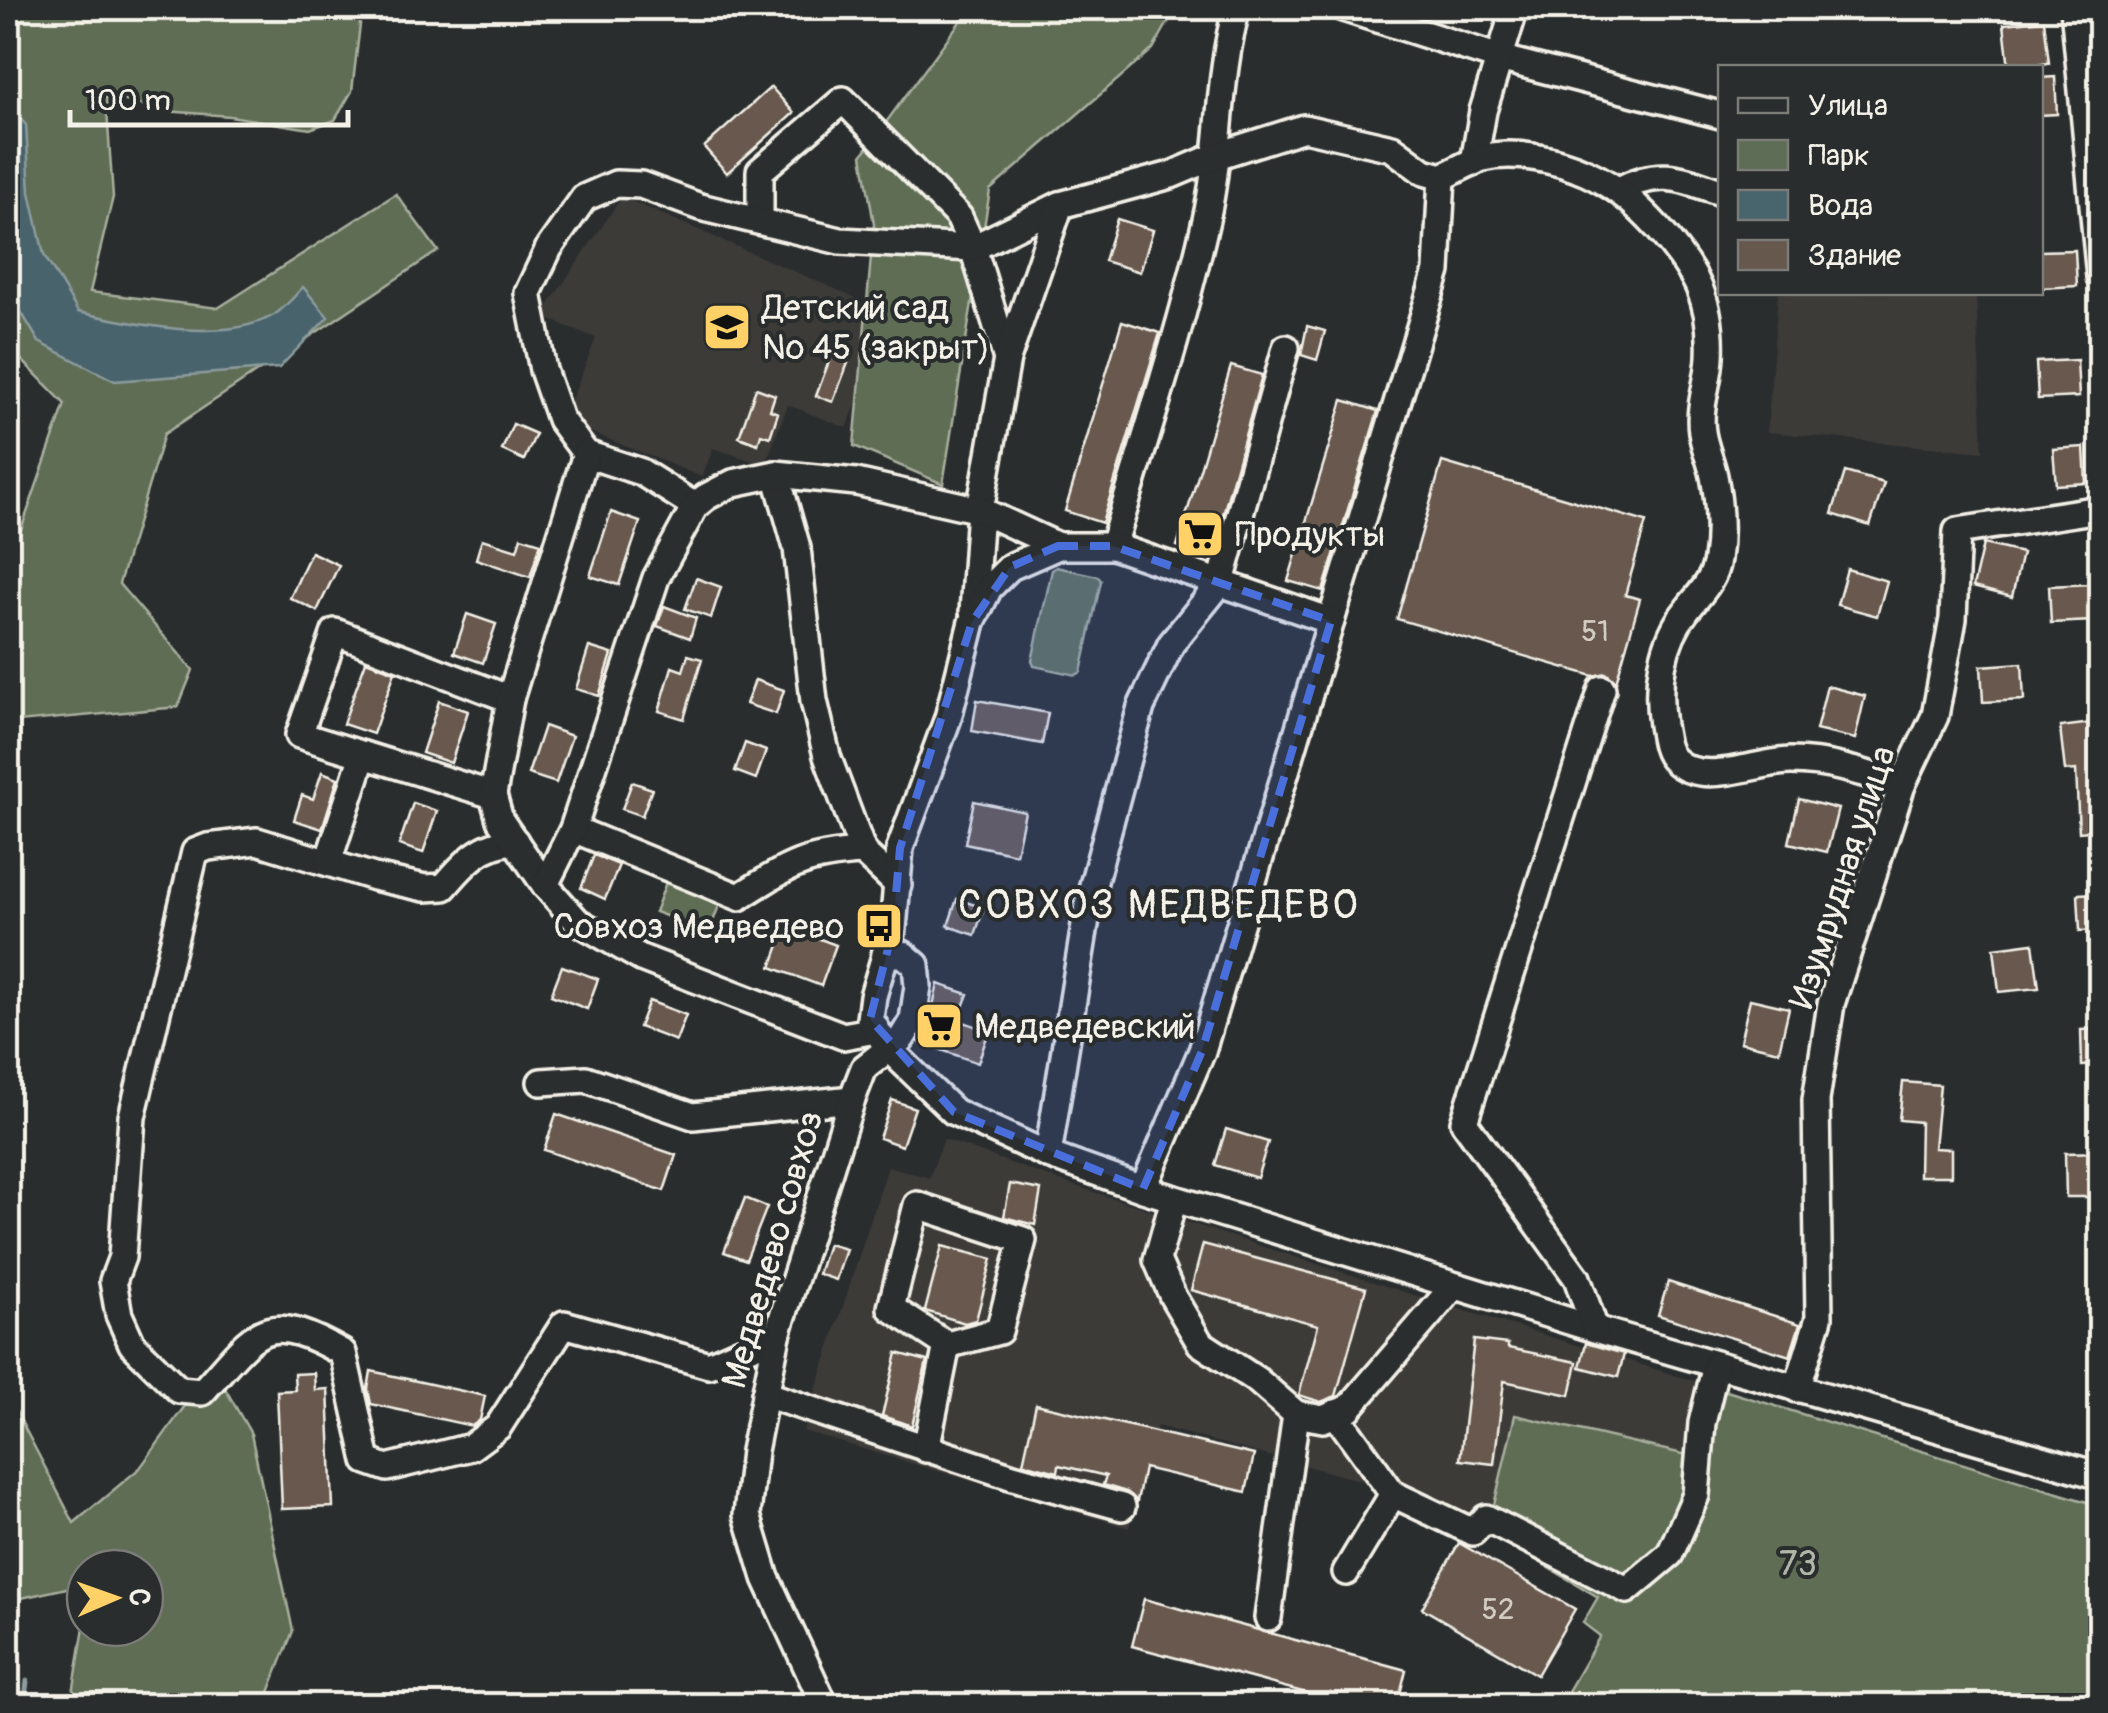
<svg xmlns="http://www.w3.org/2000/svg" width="2108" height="1713" viewBox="0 0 2108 1713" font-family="Pangolin,sans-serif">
	<rect width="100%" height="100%" fill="#2a2d2e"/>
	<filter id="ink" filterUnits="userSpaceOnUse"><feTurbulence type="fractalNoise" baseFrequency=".01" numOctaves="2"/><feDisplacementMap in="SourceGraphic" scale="20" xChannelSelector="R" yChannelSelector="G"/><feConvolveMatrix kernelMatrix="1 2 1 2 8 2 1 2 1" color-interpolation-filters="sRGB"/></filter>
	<g filter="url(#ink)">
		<g fill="#3c3a38">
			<path d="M622,197l269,116 -44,115 -59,-23 -23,60 -52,-17 -11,29 -124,-50 -8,-24 26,-65 -55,-22z"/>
			<path d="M1778,293h198l7,159 -216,-20z"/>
			<path d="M944,1139l122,44 341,110 310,95 -16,70 -213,73 -51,-30 -280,-75 -28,102 -326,-97 85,-265 41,12z"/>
		</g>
		<g fill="#5e6d55" stroke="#a9af9e" stroke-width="2.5">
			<path d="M8,8h354l-10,83 -17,29 -25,9 -80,-13 -65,-5 -59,-15 7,101 -23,95 128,16 178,-114 42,57 -274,183 -45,150 74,86 -15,37 -170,16v-156l57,-163 -57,-58z"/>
			<path d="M970,8h206l-23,41 -163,141 -47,294 -89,-38 20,-222 -12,-69z"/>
			<path d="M1056,567l42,9 3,5 -20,91 -5,3 -42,-9 -2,-5 20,-91z"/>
			<path d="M668,877l54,21 -13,34 -54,-20z"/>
			<path d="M213,1367l38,67 42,197 -29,74h-193l14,-84v7h60v-60h-60v16l-77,17v-205l66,127 66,-55z"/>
			<path d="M1717,1388l383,118v199h-540l40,-69 -17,-13 15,-26 -110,-66 27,-116 185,43z"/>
		</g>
		<path fill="#48646d" stroke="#8d9c9e" stroke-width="2.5" d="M8,105l18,20 4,67 14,63 34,57c55,12 145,32 196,3 11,-7 20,-18 29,-28l25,30 -49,51 -164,13 -76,-39 -31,-52z"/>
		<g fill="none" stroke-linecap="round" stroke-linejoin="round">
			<path stroke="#8d9c9e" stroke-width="5" d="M24,1706l3,-25"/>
		</g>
		<g fill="#67584e" stroke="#f4f1e8" stroke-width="2.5">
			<path d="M2044,20l5,43 -40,5 -5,-44z"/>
			<path d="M2055,77l2,37 -17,1v-37z"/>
			<path d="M771,87l23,26 -67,60 -23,-26z"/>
			<path d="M1117,219l36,11 -13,42 -36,-11z"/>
			<path d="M2075,250l2,36 -37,2v-37z"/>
			<path d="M1122,321l38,12 -58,190 -37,-12z"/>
			<path d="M1307,326l18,5 -8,29 -16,-5z"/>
			<path d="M831,356l17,7 -15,39 -17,-6z"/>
			<path d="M2077,360l2,37 -41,2 -2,-37z"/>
			<path d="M1231,366l31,9 -51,182 -34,-11z"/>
			<path d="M756,388l19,7 -5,15 8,3 -8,24 -9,-3 -3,10 -19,-7z"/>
			<path d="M1343,400l35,11 -55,180 -35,-10z"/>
			<path d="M513,424l23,10 -12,26 -22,-10z"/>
			<path d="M2084,447l2,36 -30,2 -3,-36z"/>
			<path d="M1442,462l204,60 -21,73 15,4 -24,83 -10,-9 -13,3 -196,-57z"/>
			<path d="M1845,472l39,11 -14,43 -38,-12z"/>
			<path d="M611,512l29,10 -21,63 -29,-9z"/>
			<path d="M521,537l20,6 -11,34 -54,-18 6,-20 35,11z"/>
			<path d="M1983,544l39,9 -10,44 -39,-10z"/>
			<path d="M311,552l28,13 -22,46 -27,-13z"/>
			<path d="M1847,569l40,12 -10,35 -40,-11z"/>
			<path d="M696,578l25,9 -10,31 -26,-9z"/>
			<path d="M2091,584l2,37 -42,2 -2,-37z"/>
			<path d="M664,606l32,12 -6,20 -33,-12z"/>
			<path d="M467,614l29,10 -13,39 -29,-10z"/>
			<path d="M589,647l23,7 -13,42 -23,-7z"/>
			<path d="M688,655l14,4 -18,60 -25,-8 13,-44 11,4z"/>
			<path d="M366,661l29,11 -22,62 -30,-10z"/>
			<path d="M2022,663l2,37 -41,2 -2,-36z"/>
			<path d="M755,680l29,10 -8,24 -30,-10z"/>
			<path d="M1827,686l38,10 -10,43 -39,-9z"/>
			<path d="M977,700l71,13 -6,31 -70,-13z"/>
			<path d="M439,701l29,10 -17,52 -29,-10z"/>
			<path d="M2100,722v108l-21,2 -3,-62 -11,1 -5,-44z"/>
			<path d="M544,726l28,10 -16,47 -28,-9z"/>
			<path d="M745,743l21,8 -10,28 -21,-8z"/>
			<path d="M322,772l16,6 -16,51 -28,-9 8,-25 11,4z"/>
			<path d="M632,782l20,7 -10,27 -20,-7z"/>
			<path d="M1799,799l39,10 -11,43 -38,-9z"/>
			<path d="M974,801l51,11 -9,42 -51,-11z"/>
			<path d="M413,803l24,8 -14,42 -24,-8z"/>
			<path d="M594,855l25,10 -14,34 -24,-11z"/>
			<path d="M2100,893v37l-20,1 -2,-37z"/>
			<path d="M957,899l27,9 -9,27 -27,-9z"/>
			<path d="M786,926l50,19 -15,41 -50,-19z"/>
			<path d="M2033,943l6,45 -40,4 -5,-44z"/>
			<path d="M562,966l36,13 -11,30 -36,-14z"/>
			<path d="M938,984l30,10 -10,26 31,11 -11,32 -59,-21 10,-19z"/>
			<path d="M1750,999l39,9 -10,43 -39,-9z"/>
			<path d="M649,1001l37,14 -10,26 -37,-14z"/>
			<path d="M2100,1029v36l-18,1 -1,-36z"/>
			<path d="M1903,1082l37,3 -6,63 17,1v27h-32l1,-54 -21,-2z"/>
			<path d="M892,1100l23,8 -13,38 -23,-8z"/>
			<path d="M556,1114l120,41 -12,36 -120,-41z"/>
			<path d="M1226,1129l42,13 -11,36 -42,-13z"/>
			<path d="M2100,1152v45h-34l-1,-44z"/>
			<path d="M1010,1184l31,6 -6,35 -31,-8z"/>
			<path d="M745,1198l22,9 -21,53 -22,-8z"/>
			<path d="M828,1244l18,5 -10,31 -18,-6z"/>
			<path d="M1203,1244l163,44 -30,108 -15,6 -22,-7 19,-70 -127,-35z"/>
			<path d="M942,1246l50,13 -16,61 -11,3 -40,-12z"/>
			<path d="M1668,1282l132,42 -10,32 -132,-41z"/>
			<path d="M1474,1340l34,4v4l69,14 -7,33 -66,-14 -10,83 -34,-4z"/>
			<path d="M1586,1343l38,11 -6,23 -38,-10z"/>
			<path d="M897,1353l30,8 -15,65 -30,-10z"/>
			<path d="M371,1371l114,25 -5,24 -8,6 -101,-22 -3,-15z"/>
			<path d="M314,1373l1,17 13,-1 5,118 -51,2 -5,-118 18,-1 -1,-16z"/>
			<path d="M1036,1404l218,51 -8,37 -102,-24 -7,33 -10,-9 -24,-7 3,-9 -47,-11 -1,7 -35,-9z"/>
			<path d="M1459,1543l116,66 -38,66 -115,-67z"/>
			<path d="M1144,1599l262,71 -9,36h-42l-223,-60z"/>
		</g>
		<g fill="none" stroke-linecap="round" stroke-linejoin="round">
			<g stroke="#f4f1e8" stroke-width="32">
				<g id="minor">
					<path d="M1343,8l156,50 221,57"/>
					<path d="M2074,8l26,269"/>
					<path d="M1474,162l9,-51 32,-103"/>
					<path d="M1619,190c40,-22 61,-12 101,2"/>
					<path d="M760,221v-50l83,-71 116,117 14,31 34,111"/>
					<path d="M776,474l21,74 17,153 13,55 36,96 35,33"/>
					<path d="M695,506l-54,-34 -55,-18 -26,-35 -17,-49 -15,-77 21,-45 35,-50 32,-14 25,1 59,22 140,34 133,7 87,-43"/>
					<path d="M1113,546c32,-108 68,-216 93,-326 16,-70 11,-143 31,-212"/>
					<path d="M973,612l7,-102 27,-151 53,-154 111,-30 45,-19 88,-28 88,20 32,24 18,5"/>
					<path d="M1331,621l106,-350 5,-94c13,-6 27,-15 41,-19 33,-8 75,2 104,15 30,14 49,31 71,55 36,42 55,71 52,129 -1,25 -12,49 -8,75 2,15 9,29 12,44 5,26 7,57 3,83 -3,22 -17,34 -30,51 -26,32 -31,76 -25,115 2,11 3,27 12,35 29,28 83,1 117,1 38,0 76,13 111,24"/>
					<path d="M493,795l-194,-60 36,-103 175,67"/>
					<path d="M573,829l166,68c49,-31 65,-42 124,-45"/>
					<path d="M515,841c-33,2 -50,21 -71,46l-19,1 -51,-11 -117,-36 -49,6 -13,5 -63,265 -10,140 -9,24 6,34 13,29 47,46 23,2c55,-60 60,-85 141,-39l24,108 20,7 84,-21 27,-20 66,-103 145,41 68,-30"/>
					<path d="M328,862l35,-107"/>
					<path d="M545,885l-45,-65 -7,-25 17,-96 76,-245"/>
					<path d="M876,1030l-33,6 -202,-78 -64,-37 -32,-36 28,-56 83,-251 39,-72 11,-9 27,-14 43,-9 80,8 124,28 78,36"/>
					<path d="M541,1082l45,-3 107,37 159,-17"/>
					<path d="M1048,1155l41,-255 52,-193 30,-63 50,-62 65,-234"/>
					<path d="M1143,1189l59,-138 129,-430 -218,-75h-55l-48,21 -21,21 -17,34 -24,96 -48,130 -7,81 -20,67 -3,23 17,28 67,65 94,43 95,34 452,140 505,147"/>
					<path d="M1174,1199l-17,61 16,37 27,46 58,38 38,33 -28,204"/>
					<path d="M1595,1329l-18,-51 -113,-156 138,-433"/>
					<path d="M1797,1389l22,-71 -3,-218 15,-96 71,-219 33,-69 18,-97 4,-88 143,-22"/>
					<path d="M765,1394l248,83 109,30"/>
					<path d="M1335,1413l58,81"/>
					<path d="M1296,1414l27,5 26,-11 105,-122"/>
					<path d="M926,1449l21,-104 52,-14 24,-91 -106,-35 -26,103 56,37"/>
					<path d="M1346,1572l47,-78 80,38 13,-14 141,72 43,-36 26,-59 6,-72 14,-58"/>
					<path d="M825,1706l-59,-128 -19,-63 7,-64 23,-116 75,-236 12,-31 38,-30 11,-18 5,-34 -2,-21 -13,-11h-18"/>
				</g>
			</g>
			<use href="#minor" stroke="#2a2d2e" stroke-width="25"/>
		</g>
	</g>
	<path fill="#486fdb" fill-opacity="0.2" stroke="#486fdb" stroke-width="8" stroke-dasharray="20 12" stroke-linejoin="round" d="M1058,546h55l218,75 -129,430 -59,138 -189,-77 -84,-93 23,-90 7,-81 72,-226 38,-55z"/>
	<defs>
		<g id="school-square" transform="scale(2.5)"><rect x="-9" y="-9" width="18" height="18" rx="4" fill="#ffd166" stroke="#2a2d2e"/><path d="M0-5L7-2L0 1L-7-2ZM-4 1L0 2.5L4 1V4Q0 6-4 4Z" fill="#111"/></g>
		<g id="supermarket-square" transform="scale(2.5)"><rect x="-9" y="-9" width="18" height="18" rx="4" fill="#ffd166" stroke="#2a2d2e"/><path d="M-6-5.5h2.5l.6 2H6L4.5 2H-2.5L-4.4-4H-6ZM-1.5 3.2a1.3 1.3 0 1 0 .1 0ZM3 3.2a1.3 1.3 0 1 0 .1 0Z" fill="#111"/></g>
		<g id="bus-square" transform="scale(2.5)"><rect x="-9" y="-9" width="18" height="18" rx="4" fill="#ffd166" stroke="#2a2d2e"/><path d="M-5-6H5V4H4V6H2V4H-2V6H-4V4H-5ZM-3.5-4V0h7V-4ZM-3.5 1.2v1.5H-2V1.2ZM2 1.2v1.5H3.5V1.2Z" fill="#111"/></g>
	</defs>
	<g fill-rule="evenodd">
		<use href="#school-square" x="727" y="327"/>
		<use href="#supermarket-square" x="1200" y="534"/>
		<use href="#bus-square" x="879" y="926"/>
		<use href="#supermarket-square" x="939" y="1026"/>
	</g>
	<g text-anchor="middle" stroke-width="8" stroke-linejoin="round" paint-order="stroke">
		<g font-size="30" fill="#d1cbc2">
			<text x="1595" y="641">51</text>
			<text x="1498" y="1619">52</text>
		</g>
		<g font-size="35" fill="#f4f1e8" stroke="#2a2d2e" text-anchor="start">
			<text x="762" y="319">Детский сад<tspan x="762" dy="40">№ 45 (закрыт)</tspan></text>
			<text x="1235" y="546">Продукты</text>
			<text x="844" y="938" text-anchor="end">Совхоз Медведево</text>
			<text x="974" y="1038">Медведевский</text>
		</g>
		<g font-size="35" fill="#f4f1e8" stroke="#2a2d2e">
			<text transform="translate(1842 877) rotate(-72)" y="12">Изумрудная улица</text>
			<text transform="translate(772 1249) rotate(-74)" y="12">Медведево совхоз</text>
		</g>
		<g font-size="35" fill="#b0b6a6" stroke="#2a2d2e">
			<text x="1798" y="1575">73</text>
		</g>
		<g font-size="40" letter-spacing="2.5" fill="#f4f1e8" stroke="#2a2d2e">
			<text x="1159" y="918">СОВХОЗ МЕДВЕДЕВО</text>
		</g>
	</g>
	<rect width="2108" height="1713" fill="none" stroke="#2a2d2e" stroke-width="40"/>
	<rect x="20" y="20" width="2068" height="1673" fill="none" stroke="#f4f1e8" stroke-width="4" filter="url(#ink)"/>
	<rect x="1718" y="65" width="325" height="230" fill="#2a2d2e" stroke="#7b7b78" stroke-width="2.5"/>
	<rect x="1738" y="98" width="50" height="15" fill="#2a2d2e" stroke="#7b7b78" stroke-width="2.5"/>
	<text x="1808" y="115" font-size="30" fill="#f4f1e8">Улица</text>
	<rect x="1738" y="140" width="50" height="30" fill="#5e6d55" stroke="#7b7b78" stroke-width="2.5"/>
	<text x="1808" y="165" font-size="30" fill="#f4f1e8">Парк</text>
	<rect x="1738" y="190" width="50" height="30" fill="#48646d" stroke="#7b7b78" stroke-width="2.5"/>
	<text x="1808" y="215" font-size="30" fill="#f4f1e8">Вода</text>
	<rect x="1738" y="240" width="50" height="30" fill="#67584e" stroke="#7b7b78" stroke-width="2.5"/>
	<text x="1808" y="265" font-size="30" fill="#f4f1e8">Здание</text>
	<g transform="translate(115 1598) rotate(88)"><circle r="48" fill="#2a2d2e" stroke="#7b7b78" stroke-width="2.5"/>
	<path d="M0-8L18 38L0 25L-18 38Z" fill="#ffd166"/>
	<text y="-15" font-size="28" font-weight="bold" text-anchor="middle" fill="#f4f1e8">С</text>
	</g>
	<path d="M70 110v15h278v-15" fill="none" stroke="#f4f1e8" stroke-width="5"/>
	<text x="85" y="110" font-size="30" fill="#f4f1e8" stroke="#2a2d2e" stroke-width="8" paint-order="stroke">100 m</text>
</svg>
